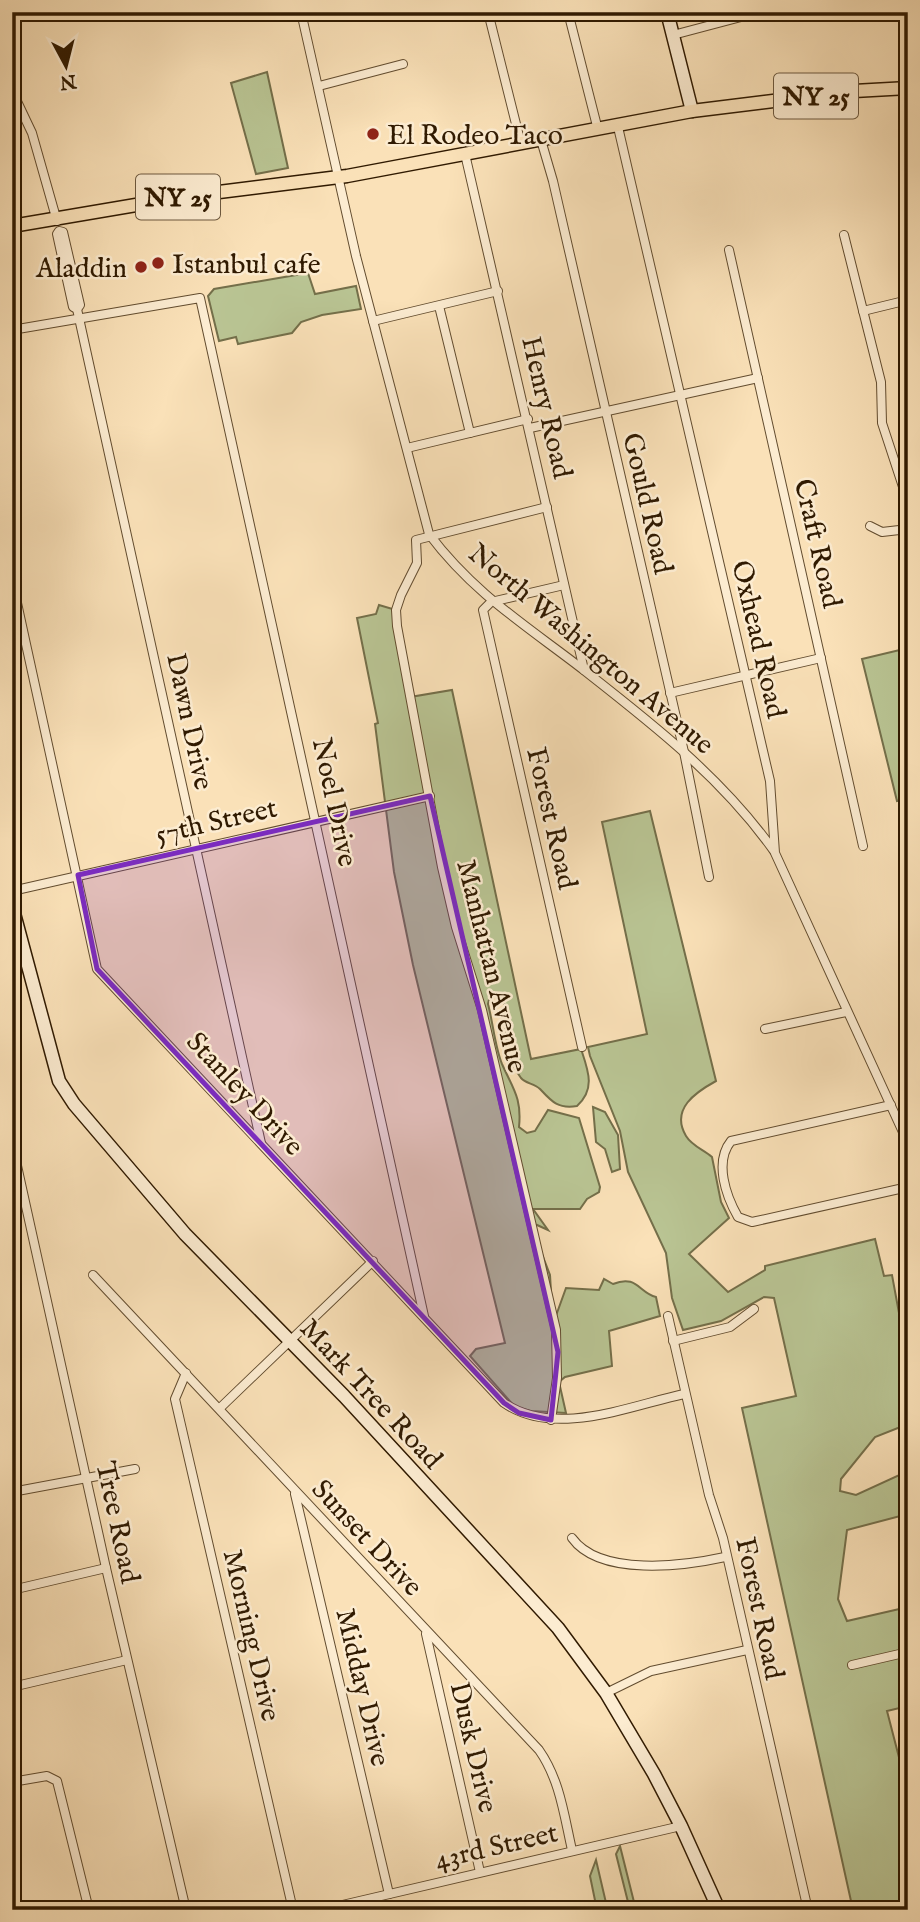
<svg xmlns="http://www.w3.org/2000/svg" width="920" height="1922" viewBox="0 0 920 1922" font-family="'IM FELL English',serif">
	<rect width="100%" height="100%" fill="#fae1b8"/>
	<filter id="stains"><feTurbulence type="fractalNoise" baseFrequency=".00286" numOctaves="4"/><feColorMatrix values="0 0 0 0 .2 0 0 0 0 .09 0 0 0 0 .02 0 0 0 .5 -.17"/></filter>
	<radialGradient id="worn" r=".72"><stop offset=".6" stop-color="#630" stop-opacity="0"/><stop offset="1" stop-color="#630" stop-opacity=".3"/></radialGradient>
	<g fill="#b9c493" stroke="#746f4a" stroke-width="2">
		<path d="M267,72l21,96 -32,6 -25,-91z"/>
		<path d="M308,273l7,21 41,-8 5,23 -39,6 -21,7 -9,11 -54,11 -2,-7 -17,4 -11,-45 6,-7z"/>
		<path d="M379,605l17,5 14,87 42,-7 79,369 50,-10c7,21 15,40 -4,57 -19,3 -25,-4 -37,-17 -6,-6 -14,-5 -19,-11 -18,-24 -16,-53 -17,-81l-14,-2 -2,9c5,19 7,43 14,60 11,25 20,34 17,63l8,6 8,-2 13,-21 31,8 21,69 -1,5 -12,7 -7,10h-47l15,21 -11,-5 -5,3 18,47 3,49 13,-36 33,2 5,-11 9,5c24,-10 26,9 43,13l4,19 -51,15 3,35 -47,11 -6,5 7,31 -35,-2 -16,-4 -45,-51 6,-7 29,-6 -92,-378 -19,-93 -19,-148 3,-1 -21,-105 19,-4z"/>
		<path d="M908,648v151l-11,2 -35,-142z"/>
		<path d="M650,811l66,270c-20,11 -46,28 -30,55 6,10 18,14 26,21l9,45 8,16 -40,36 39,38 37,-22v-4l110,-27 9,37 8,-1 7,38 9,-2v113l-33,13 -34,42 -1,12 16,4 52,-24v43l-61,16 -9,69 9,22 61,-14v99l-21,5 14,54h7v145h-55l-111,-502 54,-12 -22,-98 -10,-1 -43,24 -38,9 -11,-32 -6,-45 -38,-81 -8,-41 -30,-75 -2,-9 59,-13 -45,-212z"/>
		<path d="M593,1107l12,5 13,23 2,34 -8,3 -7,-23 -9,-7z"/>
		<path d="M620,1846l16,64h-6l-14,-56z"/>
		<path d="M596,1860l11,47v3h-10l-7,-34z"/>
	</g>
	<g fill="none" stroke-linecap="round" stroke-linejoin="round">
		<g stroke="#624c2f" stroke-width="10">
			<g id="street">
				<path d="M301,12l55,244 73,278c45,60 98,92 156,137 69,54 138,108 189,180"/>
				<path d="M488,12l33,132"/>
				<path d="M568,12l30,118"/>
				<path d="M673,35l87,-23"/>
				<path d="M12,79l1,14 19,40 25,88"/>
				<path d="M319,86l84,-22"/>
				<path d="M618,127l152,654 5,72 133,290"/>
				<path d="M541,140l12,41 131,571 25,125"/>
				<path d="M465,154l119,516"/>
				<path d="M59,231l4,1 17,73 -3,4 -4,-2 -16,-73z"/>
				<path d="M844,235l37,147 1,41 26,79"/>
				<path d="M729,250l134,596"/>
				<path d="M439,306l31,127"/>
				<path d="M77,309l184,834"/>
				<path d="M863,311l45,-11"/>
				<path d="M373,321l125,-30"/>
				<path d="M12,330l188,-32 224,1018"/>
				<path d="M530,428l228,-50"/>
				<path d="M407,448l121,-29"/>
				<path d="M547,507l-131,33 1,23 -16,32 -5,15 1,16 45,241 14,60 26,83 74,320 1,48 -6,42"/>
				<path d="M870,526l12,6 26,-3"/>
				<path d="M12,580l85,389 407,434c51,35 125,3 180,-9"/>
				<path d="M564,585l-73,17 -8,8 99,437"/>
				<path d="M670,693l151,-35"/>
				<path d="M12,891l418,-95"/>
				<path d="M765,1029l81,-17"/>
				<path d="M891,1105l-160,36c-17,21 -5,55 7,76l14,5 156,-35"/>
				<path d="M12,1143l94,425 80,342"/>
				<path d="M93,1275l446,475c21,30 25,65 33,100"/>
				<path d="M668,1316l41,179 14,43 85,372"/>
				<path d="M673,1341l57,-14 24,-18"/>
				<path d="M186,1373l-11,26 118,511"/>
				<path d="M220,1408l153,-147"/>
				<path d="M12,1492l123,-23"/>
				<path d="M295,1494l94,400"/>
				<path d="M572,1538c28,39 112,28 153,19"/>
				<path d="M12,1590l94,-22"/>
				<path d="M426,1634l54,238"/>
				<path d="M852,1665l56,-13"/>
				<path d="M12,1687l115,-27"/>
				<path d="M606,1693l45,-22 96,-21"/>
				<path d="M12,1782l35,-6 10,5 32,129"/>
				<path d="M321,1910l360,-84"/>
			</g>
		</g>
		<g stroke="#301a01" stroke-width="15">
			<g id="secondary">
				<path d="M667,12l25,99"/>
				<path d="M12,906l47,175 15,23 111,130 159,162 214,232 48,65 48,81 27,52 38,84"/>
			</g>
		</g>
		<g stroke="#301a01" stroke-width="15">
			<path id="primary" d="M12,226l183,-31 152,-19 345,-65 162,-20 54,-3"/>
		</g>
		<use href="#street" stroke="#fcecd1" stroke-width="8"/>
		<use href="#secondary" stroke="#fcecd1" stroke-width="12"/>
		<use href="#primary" stroke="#fae1b8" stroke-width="12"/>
	</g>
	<path fill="#7b2cbf" fill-opacity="0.2" stroke="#7b2cbf" stroke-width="5" stroke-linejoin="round" d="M430,796l128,556 -7,68 -32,-7 -15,-10 -407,-434 -19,-94z"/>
	<g fill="#8f2418" stroke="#fcecd1" stroke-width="2.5">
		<circle cx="373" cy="134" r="7"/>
		<circle cx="158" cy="263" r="7"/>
		<circle cx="141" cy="267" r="7"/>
	</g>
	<g text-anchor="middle" stroke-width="5" stroke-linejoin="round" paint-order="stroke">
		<g fill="#fcecd1" stroke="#6d593f" stroke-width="2">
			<rect x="774" y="73.5" width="84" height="45" rx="5"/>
			<rect x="136" y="174.5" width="84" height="45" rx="5"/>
		</g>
		<g font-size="26" font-weight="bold" fill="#301a01">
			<text x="816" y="105">NY 25</text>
			<text x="178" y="206">NY 25</text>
		</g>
		<g font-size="28" fill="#301a01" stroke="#fcecd1" text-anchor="start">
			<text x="387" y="144">El Rodeo Taco</text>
			<text x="172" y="273">Istanbul cafe</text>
			<text x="127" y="277" text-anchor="end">Aladdin</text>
		</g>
		<g font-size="28" fill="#301a01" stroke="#fcecd1">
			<text transform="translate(548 407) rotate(77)" y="10">Henry Road</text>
			<text transform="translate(649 503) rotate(77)" y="10">Gould Road</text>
			<text transform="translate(819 543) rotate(77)" y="10">Craft Road</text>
			<text transform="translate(760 639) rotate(77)" y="10">Oxhead Road</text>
			<text transform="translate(592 648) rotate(40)" y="10">North Washington Avenue</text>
			<text transform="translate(191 721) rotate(78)" y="10">Dawn Drive</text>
			<text transform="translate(336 802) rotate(78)" y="10">Noel Drive</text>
			<text transform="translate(553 818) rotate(77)" y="10">Forest Road</text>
			<text transform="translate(216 820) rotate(-13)" y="10">57th Street</text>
			<text transform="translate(493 966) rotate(76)" y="10">Manhattan Avenue</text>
			<text transform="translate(246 1093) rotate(47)" y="10">Stanley Drive</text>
			<text transform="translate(372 1393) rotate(47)" y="10">Mark Tree Road</text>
			<text transform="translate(119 1522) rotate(78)" y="10">Tree Road</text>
			<text transform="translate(368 1537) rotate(47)" y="10">Sunset Drive</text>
			<text transform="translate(761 1608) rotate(78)" y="10">Forest Road</text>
			<text transform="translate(253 1635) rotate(77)" y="10">Morning Drive</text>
			<text transform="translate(364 1687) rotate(77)" y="10">Midday Drive</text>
			<text transform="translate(475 1747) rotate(77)" y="10">Dusk Drive</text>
			<text transform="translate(496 1845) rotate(-13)" y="10">43rd Street</text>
		</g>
	</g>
	<rect width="920" height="1922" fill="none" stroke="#fae1b8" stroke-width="42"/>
	<rect x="14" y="14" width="892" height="1894" fill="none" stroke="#301a01" stroke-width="3.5"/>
	<rect x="21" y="21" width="878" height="1880" fill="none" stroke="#301a01" stroke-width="2"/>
	<g transform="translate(66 66) rotate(173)" stroke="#fcecd1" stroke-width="5" paint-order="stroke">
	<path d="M0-5L12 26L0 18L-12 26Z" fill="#301a01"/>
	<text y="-10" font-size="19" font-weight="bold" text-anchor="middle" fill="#301a01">N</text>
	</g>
	<rect width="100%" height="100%" filter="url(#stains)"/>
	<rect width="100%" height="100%" fill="url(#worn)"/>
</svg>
